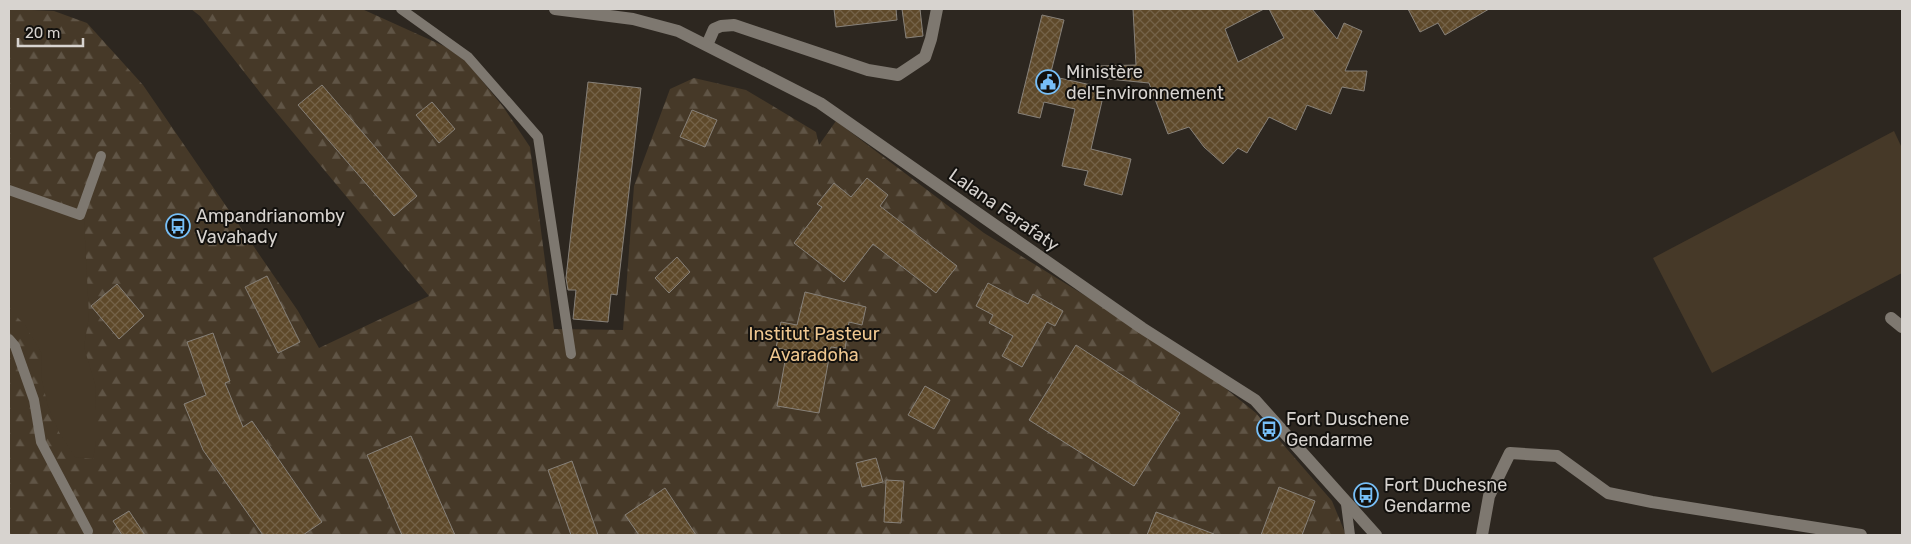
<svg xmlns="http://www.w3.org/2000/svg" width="1911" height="544" viewBox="0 0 1911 544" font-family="Rubik,sans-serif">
	<defs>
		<pattern id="forest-firs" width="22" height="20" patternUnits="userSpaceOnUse" patternTransform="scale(1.25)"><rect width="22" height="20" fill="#463928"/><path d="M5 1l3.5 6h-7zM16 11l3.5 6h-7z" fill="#605546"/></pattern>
		<pattern id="building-cross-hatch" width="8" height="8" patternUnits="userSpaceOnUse" patternTransform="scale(1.25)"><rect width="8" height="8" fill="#5e492a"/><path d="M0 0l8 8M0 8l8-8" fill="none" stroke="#746248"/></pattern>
	</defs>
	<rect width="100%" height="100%" fill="#2d2720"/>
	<path fill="url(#forest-firs)" d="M9,9l45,2 33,12 56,62 155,226 21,37 110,-52 -163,-196 -66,-84 -9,-7h171l84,38 21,15 37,46 26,39 24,182 69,1 11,-144 36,-97 24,-11 52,12 70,42 3,13 17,-24 148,112 113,70 123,81 36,29 76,88 14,34h-1337z"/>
	<g fill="#463928">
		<path d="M1894,131l8,17v125l-190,100 -59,-115z"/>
		<path d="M9,192l75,28 5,96 -5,31 11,37 1,26v31l-3,18 -18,-2 -16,-25 -11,-26 -6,-25 -1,-29 -16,-27 -14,-14 -2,-13z"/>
	</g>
	<g fill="url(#building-cross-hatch)" stroke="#878179">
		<path d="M834,9h62l1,11 -61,7z"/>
		<path d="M902,9h18l3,27 -17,2z"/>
		<path d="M1133,9h131l-39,20 13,33 46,-24 -15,-29h43l25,30 7,-16 18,8 -17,40h22l-3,20 -22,-4 -11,27 -24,-9 -11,25 -27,-13 -22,36 -9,-5 -15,16 -19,-17 -15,-20 -21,7 -19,-51 -51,-5 1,-12 37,-1z"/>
		<path d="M1408,9h81l-44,26 -7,-12 -18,9z"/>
		<path d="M1042,15l22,5 -14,56 55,12 -14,61 40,10 -9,36 -38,-10 4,-14 -26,-5 13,-57 -31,-7 -4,16 -22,-5z"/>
		<path d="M588,82l53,6 -24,207 -6,-1 -3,28 -35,-3 3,-29h-8l-2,-12z"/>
		<path d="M322,85l95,111 -23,20 -96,-111z"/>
		<path d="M432,102l23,27 -16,14 -23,-28z"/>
		<path d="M692,110l25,10 -12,27 -25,-10z"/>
		<path d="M867,178l21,17 -8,11 77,60 -21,27 -63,-49 -29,38 -50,-39 28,-36 -5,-3 17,-21 17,14z"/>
		<path d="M677,257l13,15 -21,21 -14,-15z"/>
		<path d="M267,276l33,66 -22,11 -33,-66z"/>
		<path d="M988,283l40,21 5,-10 30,17 -8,15 -8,-4 -25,45 -20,-11 11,-20 -24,-13 4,-8 -17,-9z"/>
		<path d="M117,284l27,32 -25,23 -28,-33z"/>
		<path d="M805,292l61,15 -4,18 -13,-3 -4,27 -14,-2 -12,66 -42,-7 10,-56 -11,-2 5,-26 16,3z"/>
		<path d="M213,333l17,48 -5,2 18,44 9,-6 70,101 -19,13h-40l-60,-85 -19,-46 22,-9 -19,-53z"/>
		<path d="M1076,345l104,68 -46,73 -105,-66z"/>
		<path d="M925,386l25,14 -16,29 -26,-14z"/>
		<path d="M411,436l44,99h-53l-35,-80z"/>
		<path d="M876,458l7,24 -21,5 -6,-24z"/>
		<path d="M572,461l26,74h-27l-23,-65z"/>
		<path d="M886,480l18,1 -3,42 -17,-1z"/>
		<path d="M1279,487l36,14 -13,34h-41z"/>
		<path d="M665,488l31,47h-57l-14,-20z"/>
		<path d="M129,511l16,24h-23l-9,-14z"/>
		<path d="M1156,512l58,22 -1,1h-66z"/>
	</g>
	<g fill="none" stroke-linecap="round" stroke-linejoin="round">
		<g stroke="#7e7870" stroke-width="10">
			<path d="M401,9l67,48 70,80 33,217"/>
			<path d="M9,190l71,25 21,-59"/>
			<path d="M9,339l6,7 19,54 7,42 47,89"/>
			<path d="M1346,504l4,31"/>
		</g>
		<g stroke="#7e7870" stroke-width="12">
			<path d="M707,45l7,-16 7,-3 13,-1 134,45 30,5 27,-18 6,-18 6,-30"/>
			<path d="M1891,318l11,9"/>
			<path d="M1482,535l7,-39 21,-43 47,3 51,37 44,9 209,33"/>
		</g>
		<path stroke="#7e7870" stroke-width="12" d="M555,9l78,10 45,12 142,72 322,225 113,72 121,135"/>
	</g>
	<defs>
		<g id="civic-ring" transform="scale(1.25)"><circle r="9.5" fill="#13110e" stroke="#77bff7" stroke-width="1.5"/><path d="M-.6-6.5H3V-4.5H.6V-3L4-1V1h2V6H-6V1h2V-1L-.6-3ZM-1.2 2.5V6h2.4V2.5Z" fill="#77bff7"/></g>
		<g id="bus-ring" transform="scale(1.25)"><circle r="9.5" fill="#13110e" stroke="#77bff7" stroke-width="1.5"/><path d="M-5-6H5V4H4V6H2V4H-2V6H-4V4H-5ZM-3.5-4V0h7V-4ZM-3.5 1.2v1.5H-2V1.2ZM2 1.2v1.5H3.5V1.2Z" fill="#77bff7"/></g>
	</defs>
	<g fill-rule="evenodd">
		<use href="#civic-ring" x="1048" y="82"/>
		<use href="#bus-ring" x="178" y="226"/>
		<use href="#bus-ring" x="1269" y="429"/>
		<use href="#bus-ring" x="1366" y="495"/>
	</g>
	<g text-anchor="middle" stroke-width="4" stroke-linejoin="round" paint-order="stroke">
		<g font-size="18" fill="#d7d3cf" stroke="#13110e" text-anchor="start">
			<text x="1066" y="78">Ministère<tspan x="1066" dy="21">del'Environnement</tspan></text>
			<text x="196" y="222">Ampandrianomby<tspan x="196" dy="21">Vavahady</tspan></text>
			<text x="1286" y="425">Fort Duschene<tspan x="1286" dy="21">Gendarme</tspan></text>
			<text x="1384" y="491">Fort Duchesne<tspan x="1384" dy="21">Gendarme</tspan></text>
		</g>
		<g font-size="18" fill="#d7d3cf" stroke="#13110e">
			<text transform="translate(1004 210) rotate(35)" y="6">Lalana Farafaty</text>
		</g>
		<g font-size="18" fill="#efc790" stroke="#13110e">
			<text x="814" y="340">Institut Pasteur<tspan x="814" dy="21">Avaradoha</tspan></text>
		</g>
	</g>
	<rect width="1911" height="544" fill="none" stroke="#d7d3cf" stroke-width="20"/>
	<path d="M18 38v8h65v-8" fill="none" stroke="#d7d3cf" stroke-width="2.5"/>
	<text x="25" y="38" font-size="15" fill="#d7d3cf" stroke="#13110e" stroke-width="4" paint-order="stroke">20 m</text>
</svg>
